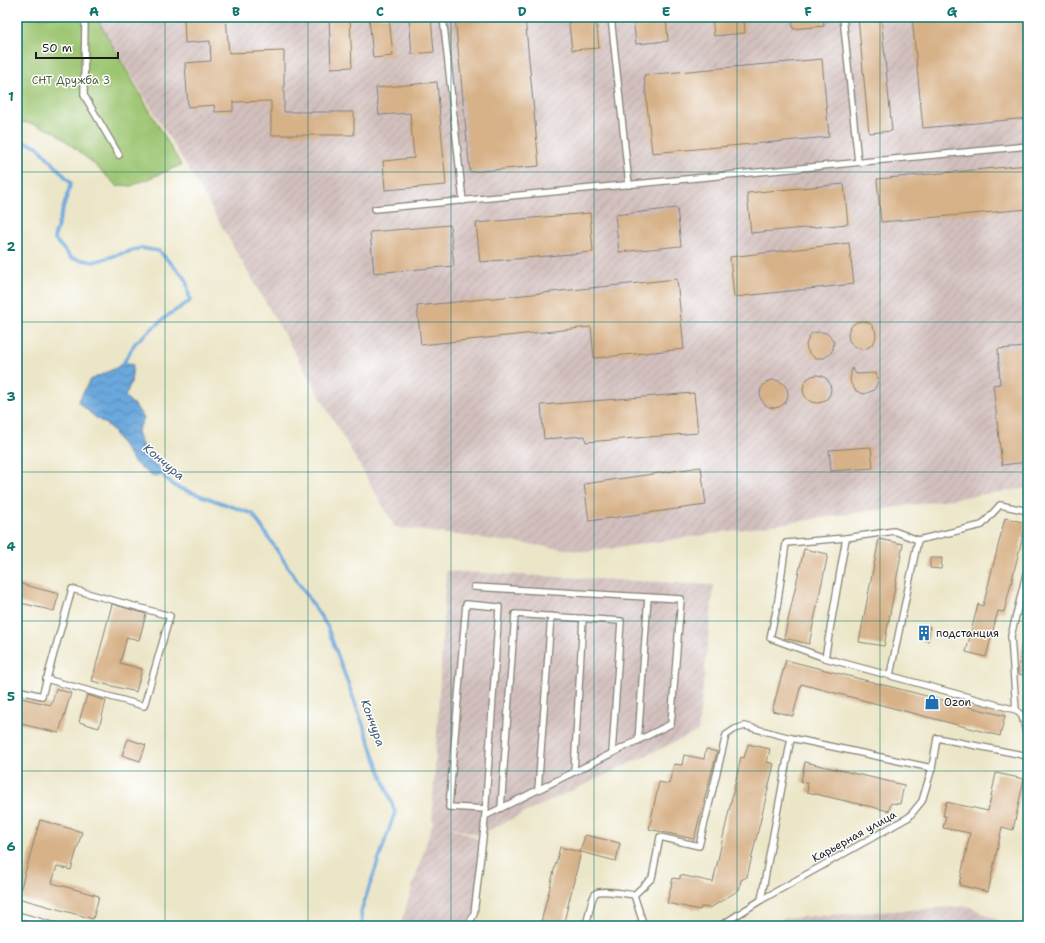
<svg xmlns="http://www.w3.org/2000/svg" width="1045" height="943" viewBox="0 0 1045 943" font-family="'Shantell Sans',sans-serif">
	<defs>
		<pattern id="industrial-furrows" width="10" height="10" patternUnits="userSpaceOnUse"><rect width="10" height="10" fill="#d1bfbd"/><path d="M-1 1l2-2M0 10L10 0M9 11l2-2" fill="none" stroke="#b3a4a2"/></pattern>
		<pattern id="water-waves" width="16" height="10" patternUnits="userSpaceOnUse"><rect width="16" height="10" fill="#6ba7dc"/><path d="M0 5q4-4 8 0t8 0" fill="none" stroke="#5787b2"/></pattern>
	</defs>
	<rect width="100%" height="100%" fill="#fff"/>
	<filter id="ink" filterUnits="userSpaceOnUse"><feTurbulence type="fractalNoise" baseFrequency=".025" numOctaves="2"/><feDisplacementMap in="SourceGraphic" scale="8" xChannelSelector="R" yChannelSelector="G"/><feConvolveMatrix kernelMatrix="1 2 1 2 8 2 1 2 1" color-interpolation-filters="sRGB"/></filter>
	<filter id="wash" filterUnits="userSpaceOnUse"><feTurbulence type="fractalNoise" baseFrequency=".012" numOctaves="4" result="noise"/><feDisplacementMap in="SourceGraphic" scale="16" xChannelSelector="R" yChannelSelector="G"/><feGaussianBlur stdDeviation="0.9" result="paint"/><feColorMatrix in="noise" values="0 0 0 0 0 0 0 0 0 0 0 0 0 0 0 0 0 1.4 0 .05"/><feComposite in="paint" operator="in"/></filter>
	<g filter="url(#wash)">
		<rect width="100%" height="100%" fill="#ece6c8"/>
		<g fill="url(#industrial-furrows)">
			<path d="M96,17h932v471l-441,64 -192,-25 -197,-342z"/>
			<path d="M446,571l268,14 -16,146 -220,104 -32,-10 34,15 -4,86h-76l33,-104 -1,-1z"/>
			<path d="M968,906l42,20h-239l13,-8z"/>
		</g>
		<path fill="#9cc571" stroke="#5c7046" d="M17,17h79l85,148 -50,21 -10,-1 -3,2 -24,-23 -39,-32 -19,-7 -19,-4z"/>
		<path fill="url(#water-waves)" stroke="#44627c" d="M124,362l9,3 -2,18 -6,13 11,11 8,11 -7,14 5,13 1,7 22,21 -12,4 -18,-14 -25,-36 -15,-10 -17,-15 12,-22 26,-12z"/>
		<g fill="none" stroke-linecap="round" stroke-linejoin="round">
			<g stroke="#6ba7dc" stroke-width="3.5">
				<path d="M17,140l20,6 34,37 -17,55 17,20 22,4 48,-14 18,3 27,28 4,22 -23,15 -32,27 -12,21"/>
				<path d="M159,472l17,15 77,27 74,112 68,186 -34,99 1,15"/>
			</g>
		</g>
		<g id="blocks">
			<g fill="#d7b187">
				<path d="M184,17h42l3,36 55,-2v61h70v23h-83v-34l-38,1v9l-18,1 -1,-7 -26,2 -3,-44 26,-2 -1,-20 -25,2z"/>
				<path d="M329,17h21l2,50 -21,1z"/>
				<path d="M369,17h20l4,39 -20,2z"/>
				<path d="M409,17h22l3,35 -22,2z"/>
				<path d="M455,17h70l14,149 -69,6z"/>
				<path d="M568,17h28l3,31 -27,2z"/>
				<path d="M633,17h33l2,24 -32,3z"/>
				<path d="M712,17h32l1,16 -31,3z"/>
				<path d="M792,17h31l1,9 -31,3z"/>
				<path d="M858,17h23l11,114 -23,2z"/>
				<path d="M912,17h116v101l-105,10z"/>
				<path d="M822,59l7,78 -177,16 -8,-78z"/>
				<path d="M437,82l9,103 -61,5 -2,-29 31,-3 -4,-45 -31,2 -3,-27z"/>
				<path d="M1028,165v44l-147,13 -4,-43z"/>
				<path d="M844,184l4,40 -97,9 -4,-40z"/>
				<path d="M677,208l4,38 -62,6 -4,-37z"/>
				<path d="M590,213l3,39 -113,10 -4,-39z"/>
				<path d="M450,225l4,41 -80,7 -4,-41z"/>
				<path d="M849,243l5,41 -120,13 -4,-40z"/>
				<path d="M677,279l7,70 -90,9 -3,-31 -170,18 -4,-39z"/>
				<circle cx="862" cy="335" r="14"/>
				<path d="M817,332h5l4,1 4,3 4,6 -1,7 -2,4 -7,5h-9l-6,-5 -2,-4 -1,-4 3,-8 3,-4z"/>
				<path d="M1028,347v115l-26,3 -9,-80 7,-1 -2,-35z"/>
				<path d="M852,368l4,6 20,-1 2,6 -1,5 -2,4 -3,3 -8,3 -8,-3 -5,-7 -1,-4z"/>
				<circle cx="817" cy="389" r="14"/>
				<circle cx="774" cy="394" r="14"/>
				<path d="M694,393l4,40 -112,9 -1,-6 -41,3 -3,-34z"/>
				<path d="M871,447l2,21 -42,3 -2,-21z"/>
				<path d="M701,467l5,38 -117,16 -5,-37z"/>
				<path d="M1005,518l21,5 -22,89 -6,-1 -12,46 -20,-5 12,-48 5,2z"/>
				<path d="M879,539l24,5 -19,102 -25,-4z"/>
				<path d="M804,549l24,5 -19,90 -25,-6z"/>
				<path d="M930,558h12l-1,11 -11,-1z"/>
				<path d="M17,583l42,11 -5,17 -37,-9z"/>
				<path d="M112,604l34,10 -7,26 -12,-3 -7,26 22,6 -6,23 -44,-11z"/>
				<path d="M921,625l9,2 -2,14 -9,-2z"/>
				<path d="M1024,639h4v37l-10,-2v-5z"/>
				<path d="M786,660l219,56 -5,20 -199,-52 -8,32 -21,-5z"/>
				<path d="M56,689l15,4 -12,40 -42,-10v-26l34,8z"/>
				<path d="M87,695l19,6 -7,27 -20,-6z"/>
				<path d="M128,739l18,6 -6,16 -18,-6z"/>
				<path d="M748,744l22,5 -3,13 7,2 -27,113 -6,3 -2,10 -29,18 -9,-1 -1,3 -33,-7 6,-25 7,1v-4l33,7 28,-125 3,1z"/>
				<path d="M706,749l11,3 -23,87 -45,-10 10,-47 10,2 5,-20 8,1 2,-10 20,4z"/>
				<path d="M805,762l99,23 -4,19 -9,-1 -2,8 -82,-19 1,-8 -7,-2z"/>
				<path d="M996,773l28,6 -11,51 -11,-3 -14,65 -29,-7 11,-52 -27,-5 3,-12h-3l3,-14 42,9z"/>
				<path d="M40,820l42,12 -11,38 -14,-4 -5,17 47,13 -6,23 -75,-21z"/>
				<path d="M585,835l35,8 -4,18 -35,-9 -18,74h-23l20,-79 20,5z"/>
			</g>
		</g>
	</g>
	<g filter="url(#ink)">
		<use href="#blocks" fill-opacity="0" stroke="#848172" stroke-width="1"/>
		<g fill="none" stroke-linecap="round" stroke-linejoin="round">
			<g stroke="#848172" stroke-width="8">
				<g id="service">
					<path d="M85,17l-1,78 35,60"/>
					<path d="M443,17l20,184"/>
					<path d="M611,17l18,168"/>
					<path d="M843,17l15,145"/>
					<path d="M375,209l653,-63"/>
					<path d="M1028,511l-28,-6 -18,20 -64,15 -24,-9 -48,7 -60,5 -9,64 -7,31 55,20 191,52 6,6 6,24"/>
					<path d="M474,587l207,12 -10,125 -186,92"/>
					<path d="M825,658l21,-120"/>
					<path d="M890,675l28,-135"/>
					<path d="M17,690l25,6 30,-107 98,27 -26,90 -98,-27"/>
					<path d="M1016,710l-5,-74 17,-70"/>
					<path d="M638,741l10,-144"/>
					<path d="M574,772l9,-154"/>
					<path d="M538,790l13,-174"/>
					<path d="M501,808l14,-194 106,7 -9,132"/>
					<path d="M761,900l148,-83 13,-16 10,-33"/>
					<path d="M17,915l38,11"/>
					<path d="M468,926l6,-12 10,-85 1,-13 14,-209 -33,-3 -17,203 37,2"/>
					<path d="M586,926c2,-7 5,-29 10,-33 6,-4 30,1 38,2"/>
					<path d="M644,926l-10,-31 18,-17 8,-41 39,9 27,-111 9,-6 10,-3 46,12"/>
					<path d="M720,926l41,-26 30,-162 141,30 5,-30 91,18"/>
				</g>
			</g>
			<use href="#service" stroke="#fff" stroke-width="5.5"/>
		</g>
	</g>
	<path fill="none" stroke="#0f766e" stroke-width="1" stroke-opacity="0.55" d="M165,17v909M308,17v909M451,17v909M594,17v909M737,17v909M880,17v909M17,172h1011M17,322h1011M17,472h1011M17,621h1011M17,771h1011"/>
	<defs>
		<g id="building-bare" transform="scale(1.2)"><path d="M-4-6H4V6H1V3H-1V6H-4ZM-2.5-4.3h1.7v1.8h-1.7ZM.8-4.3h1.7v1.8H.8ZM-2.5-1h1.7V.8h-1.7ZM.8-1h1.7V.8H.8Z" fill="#1f6fb2" stroke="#fff" stroke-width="2.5" paint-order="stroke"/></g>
		<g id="shop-bare" transform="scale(1.2)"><path d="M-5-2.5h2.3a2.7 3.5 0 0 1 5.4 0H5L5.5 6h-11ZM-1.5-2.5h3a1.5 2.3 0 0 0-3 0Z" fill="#1f6fb2" stroke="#fff" stroke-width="2.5" paint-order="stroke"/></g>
	</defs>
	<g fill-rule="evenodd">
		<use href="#building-bare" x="924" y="633"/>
		<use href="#shop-bare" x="932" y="702"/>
	</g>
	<g text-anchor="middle" stroke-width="3" stroke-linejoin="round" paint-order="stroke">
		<g font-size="11" fill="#4f603e" stroke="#fff">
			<text x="71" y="84">СНТ Дружба 3</text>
		</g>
		<g font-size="11" fill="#1c1c1c" stroke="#fff" text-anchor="start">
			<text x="936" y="637">подстанция</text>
			<text x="944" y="706">Ozon</text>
		</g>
		<g font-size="11" fill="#1c1c1c" stroke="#fff">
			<text transform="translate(854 836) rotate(-29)" y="4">Карьерная улица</text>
		</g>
		<g font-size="12" font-style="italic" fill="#405b72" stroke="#fff">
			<text transform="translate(164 462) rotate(40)" y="4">Кончура</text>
			<text transform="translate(373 723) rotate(70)" y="4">Кончура</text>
		</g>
	</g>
	<rect width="1045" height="943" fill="none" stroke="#fff" stroke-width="44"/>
	<path d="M36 52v6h82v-6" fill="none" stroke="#1c1c1c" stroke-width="2"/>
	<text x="42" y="52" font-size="12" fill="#1c1c1c" stroke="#ffffff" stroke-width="3" paint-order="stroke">50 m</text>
	<rect x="22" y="22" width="1001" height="899" fill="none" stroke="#0f766e" stroke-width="1.5"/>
	<g font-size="13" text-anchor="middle" font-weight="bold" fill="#0f766e">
		<text x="94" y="16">A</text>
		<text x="236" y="16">B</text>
		<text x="380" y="16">C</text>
		<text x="522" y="16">D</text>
		<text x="666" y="16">E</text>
		<text x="808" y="16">F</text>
		<text x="952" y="16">G</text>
		<text x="11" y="101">1</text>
		<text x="11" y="251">2</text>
		<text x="11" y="401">3</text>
		<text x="11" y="551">4</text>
		<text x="11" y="701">5</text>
		<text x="11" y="851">6</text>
	</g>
</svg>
